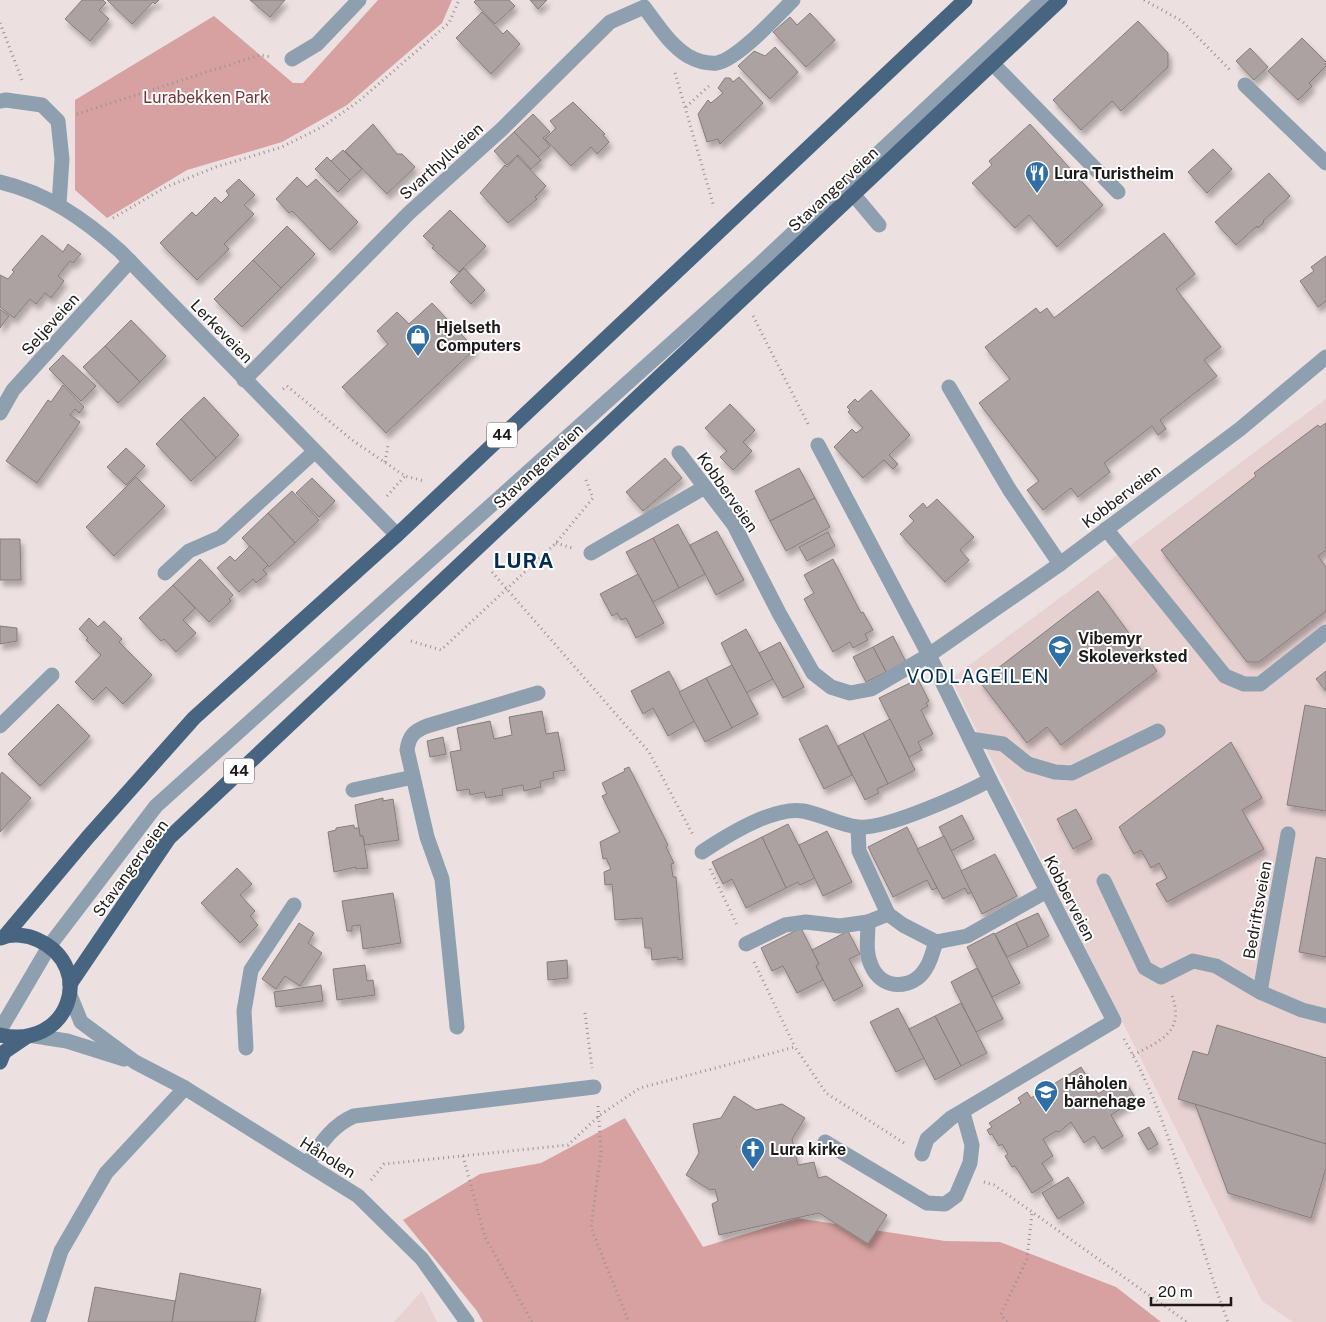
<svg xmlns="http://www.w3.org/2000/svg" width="1326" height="1322" viewBox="0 0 1326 1322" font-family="'Public Sans',sans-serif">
	<defs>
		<filter id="shadow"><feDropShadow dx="3" dy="5.5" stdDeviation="2.5" flood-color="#0004"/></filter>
	</defs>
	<rect width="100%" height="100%" fill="#ece0e0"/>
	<g fill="#e7d2d1">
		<path d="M1326,399v923h-33l-31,-21 -311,-622z"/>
		<path d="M422,1291l15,31h-43z"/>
	</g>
	<g fill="#d6a1a0">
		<path d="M378,0h74l-10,23 -95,82 -65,37 -95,28 -80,48 -32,-28v-90l139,-84 79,67h10z"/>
		<path d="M625,1118l78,129 94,-29 148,23 55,1 116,45 45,35h-678l-6,-11 -74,-91 77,-46 61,-11z"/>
	</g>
	<g fill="#ada2a2" stroke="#877d7c" filter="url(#shadow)">
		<path d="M82,0h21l3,3 -7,7 10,9 -19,22 -25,-22z"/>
		<path d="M107,0h52l-4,4 -2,-2 -21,22z"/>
		<path d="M250,0h35l-15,17z"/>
		<path d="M476,0h33l6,6 -20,18 -21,-22z"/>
		<path d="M530,0h17l-9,9z"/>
		<path d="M482,12l21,22 4,-4 13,14 -29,30 -35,-36z"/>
		<path d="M810,13l25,27 -29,27 -33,-35 17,-15 7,8z"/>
		<path d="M1138,21l30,32v14l-47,44 -9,-10 -31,29 -28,-30z"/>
		<path d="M1302,38l24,24v4l-17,17 3,3 -14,14 -30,-29z"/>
		<path d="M775,47l23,25 -28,27 -32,-33 16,-15 11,5z"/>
		<path d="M1250,48l18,19 -14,13 -18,-19z"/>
		<path d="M739,77l24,26 -43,41 -2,-5 -11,3 -9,-28 10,-14 3,3 12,-10 -5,-5 7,-10h5l3,4z"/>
		<path d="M573,102l32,32 -2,1 6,7 -12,12 -6,-7 -20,19 -26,-27 11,-11 -6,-7z"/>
		<path d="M533,114l17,18 -7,6 7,8 -12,11 -24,-25z"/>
		<path d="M373,124l24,30h5l13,13 -28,27 -42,-43z"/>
		<path d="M1030,124l73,81 -46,42 -28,-32 -14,13 -43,-45 20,-18 -3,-4z"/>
		<path d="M514,132l27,28 -10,9 -13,-14 -11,10 -13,-14z"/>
		<path d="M1213,149l19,20 -25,24 -19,-21z"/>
		<path d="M343,150l19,19 -12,11 -19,-19z"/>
		<path d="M517,156l29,30 -11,11 2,2 -29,24 -28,-30 25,-28 2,2z"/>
		<path d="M327,157l23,23 -12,12 -23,-23z"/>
		<path d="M1269,173l21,23 -27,25 1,1 -6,6 -1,-2 -21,19 -21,-23z"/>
		<path d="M297,177l10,10 9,-8 42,43 -28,28 -38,-39 -3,2 -13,-14z"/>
		<path d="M239,179l16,16 -11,10 10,9 -30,30 5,5 -32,31 -37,-37 32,-31 4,4 19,-19 6,6 8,-8 -3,-4z"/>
		<path d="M450,210l36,36 -27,26 -27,-24 2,-2 -11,-10z"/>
		<path d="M287,226l28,28 -34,34 -28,-28z"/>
		<path d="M1164,233l31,41 -19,15 45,58 -17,13 13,16 -57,44 6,9 -8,6 -6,-9 -48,37 6,9 -32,25 -7,-9 -28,22 -16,-20 12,-9 -60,-78 31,-24 -25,-32 51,-39 4,5 7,-5 7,10z"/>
		<path d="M42,235l21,17 5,-8 13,10 -8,9 -3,-2 -12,15 6,5 -13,17 -6,-5 -9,11 -6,-5 -16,19 -14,-11v-32l8,4 6,-7 -2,-2z"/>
		<path d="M1326,256v45l-8,6 -18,-26 14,-10 -3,-4z"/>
		<path d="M253,260l28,28 -39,39 -28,-28z"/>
		<path d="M464,268l21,22 -14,14 -21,-22z"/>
		<path d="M432,303l43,46 -89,84 -44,-46 46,-43 -11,-13 20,-19 12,12z"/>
		<path d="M0,309l9,7 -9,12z"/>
		<path d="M131,320l35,36 -26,26 -35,-36z"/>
		<path d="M105,346l35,36 -22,21 -35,-36z"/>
		<path d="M63,355l33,31 -15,15 -32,-32z"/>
		<path d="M63,385l21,22 -5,6 -4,-4 -5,6 10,7 -43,61 -31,-22 42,-61 3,2z"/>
		<path d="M871,390l39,45 -21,20 9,9 -5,5 -9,-9 -21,18 -29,-31 18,-18 4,4 7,-5 -15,-16 2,-2 -3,-3 8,-8 3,3z"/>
		<path d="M204,397l35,38 -23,23 -35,-39z"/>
		<path d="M730,404l25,26 -12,12 9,9 -19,19 -13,-13 7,-6 -22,-23z"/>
		<path d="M181,419l35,39 -25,23 -35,-37z"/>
		<path d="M1326,423v127l-8,6 8,11v44l-67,51h-12l-86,-112 95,-74 -2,-3 64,-48 2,2z"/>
		<path d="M126,448l19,18 -19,19 -19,-18z"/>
		<path d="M665,458l17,20 -39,33 -17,-19z"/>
		<path d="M799,468l16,30 -45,23 -15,-30z"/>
		<path d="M136,477l29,29 -51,50 -28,-29z"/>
		<path d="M312,478l23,23 -16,16 -23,-24z"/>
		<path d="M292,491l27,29 -24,23 -27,-30z"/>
		<path d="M815,498l15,29 -44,24 -16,-30z"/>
		<path d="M937,499l37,38 -14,13 9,10 -24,22 -45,-48 14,-13 -5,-5 14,-13 4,5z"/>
		<path d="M268,513l27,30 -26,24 -27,-29z"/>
		<path d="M678,524l27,50 -26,14 -26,-50z"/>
		<path d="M717,531l27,49 -28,15 -26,-50z"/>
		<path d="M828,532l7,14 -28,15 -8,-14z"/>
		<path d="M653,538l26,50 -26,14 -27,-50z"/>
		<path d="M0,539h20l1,41h-21z"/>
		<path d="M250,546l18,19 -5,5 4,4 -11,9 -3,-4 -14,13 -22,-24 13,-12 5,5z"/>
		<path d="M200,559l33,36 -4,4 2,2 -22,21 -36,-37z"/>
		<path d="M833,559l28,54 2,-1 10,18 -8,4 3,6 -15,8 -3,-6 -17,10 -29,-53 10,-6 -10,-18z"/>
		<path d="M638,574l26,49 -28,15 -10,-20 -5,2 -4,-7 -5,3 -12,-22z"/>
		<path d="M173,585l22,23 -12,12 13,13 -20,19 -12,-13 -3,2 -22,-23z"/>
		<path d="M1098,591l59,80 -96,74 -14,-18 -20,16 -47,-61z"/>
		<path d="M89,618l9,9 6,-6 18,18 -3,3 33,33 -29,29 -17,-17 -13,13 -18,-18 26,-27 -15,-15 2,-2 -9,-9z"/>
		<path d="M0,626l17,2v13l-17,3z"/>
		<path d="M746,629l27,50 -27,14 -25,-50z"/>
		<path d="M893,636l13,26 -20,10 -13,-25z"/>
		<path d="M780,642l24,45 -21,11 -24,-45z"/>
		<path d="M873,647l13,25 -20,10 -13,-25z"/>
		<path d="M732,665l26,49 -26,14 -26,-50z"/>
		<path d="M669,671l26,50 -27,15 -15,-28 -10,6 -12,-23z"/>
		<path d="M1326,671v20l-10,-12z"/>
		<path d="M706,678l26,50 -27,14 -26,-50z"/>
		<path d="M918,679l11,22 -3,2 2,3 -7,4 12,24 -15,8 4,8 -13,7 -30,-59z"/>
		<path d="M58,704l32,32 -50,50 -32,-32z"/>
		<path d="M1305,705l21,4v102l-39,-6z"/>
		<path d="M542,711l4,23 12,-2 7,38 -12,2 1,6 -14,3 1,6 -17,4 -1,-6 -21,4 1,6 -17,3 -2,-6 -14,3 -1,-6 -12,2 -7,-39 11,-2 -4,-22 33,-7 4,18 18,-4 -3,-18z"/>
		<path d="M890,719l25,51 -27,14 -25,-51z"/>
		<path d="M827,725l25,50 -28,14 -25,-50z"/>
		<path d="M863,733l25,51 -11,5 2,4 -14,7 -27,-54z"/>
		<path d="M443,737l3,17 -16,3 -3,-16z"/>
		<path d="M1231,742l31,56 -20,12 22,39 -97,53 -11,-18 11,-6 -8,-15 -8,5 -10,-18 -7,4 -15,-27z"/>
		<path d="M629,767l39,78 -2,2 8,16 -3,1 2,13h3l7,82 -5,1v-3l-26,3 -1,-12h-6l-3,-30 -27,2 -3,-36 -7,1 -1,-13 7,-3 -5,-11 -3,1 -3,-17 20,-10 -18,-36 5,-2 -5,-11 23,-12 -1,-2z"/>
		<path d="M2,772l29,26 -31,34v-57z"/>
		<path d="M383,798v3l10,-2 6,41 -34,5 -2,-9h-3l-5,-31z"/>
		<path d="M1076,809l16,30 -19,10 -16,-30z"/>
		<path d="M962,815l12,24 -23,12 -12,-24z"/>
		<path d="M788,824l27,54 -15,7 -2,-3 -12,6 -24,-51z"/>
		<path d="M354,825v3h5l1,8h3l5,32 -12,1v-2l-22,5 -6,-40 8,-2v-2z"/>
		<path d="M907,827l30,61 -5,2 -5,-10 -34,17 -25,-50z"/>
		<path d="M827,831l25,51 -29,14 -24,-51z"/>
		<path d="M944,836l28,56 -4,2 -3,-6 -22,11 -26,-50z"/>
		<path d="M762,837l24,51 -40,20 -14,-29 -9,5 -11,-22z"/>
		<path d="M995,854l22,42 -35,18 -21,-43z"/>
		<path d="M1316,857l10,2v98l-27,-5z"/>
		<path d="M237,868l15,16 -12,11 15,16 -5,5 8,9 -18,18 -39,-40z"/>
		<path d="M393,893l8,50 -38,6 -3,-24 -8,1v5h-5l-5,-30z"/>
		<path d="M1038,913l11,23 -21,11 -12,-24z"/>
		<path d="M299,923l15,10 -6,10 14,10 -22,33 -15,-10 -9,13 -14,-10z"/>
		<path d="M1016,923l12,24 -21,10 -12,-23z"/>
		<path d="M801,928l18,36 -3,2 7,14 -26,13 -14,-27 -11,5 -11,-23z"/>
		<path d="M848,931l12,23 -11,5 14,27 -29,15 -18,-35 3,-2 -7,-14z"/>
		<path d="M994,933l26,50 -28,14 -25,-50z"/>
		<path d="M567,960l1,18 -20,2 -1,-18z"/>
		<path d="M365,965l2,16 6,-1 2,15 -38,5 -4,-31z"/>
		<path d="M977,968l26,51 -27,13 -25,-50z"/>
		<path d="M321,985l2,16 -47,6 -2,-15z"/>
		<path d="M961,1003l26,50 -26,13 -26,-50z"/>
		<path d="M898,1008l26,50 -28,14 -26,-50z"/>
		<path d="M935,1016l26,50 -26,14 -26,-51z"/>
		<path d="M1217,1025l109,33v86l-148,-45 15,-48 15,4z"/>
		<path d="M1081,1067l17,27 25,-16 13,21 -25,16 12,21 -21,13 -8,-13 -10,7 -13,-21 -12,10 -3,-1 -13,8 10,17 -11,7 11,17 -21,13 -17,-27 -3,1 -7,-11 3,-2 -6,-10 -3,2 -7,-12 -2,1 -3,-5 5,-3 -3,-4 32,-20 -3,-5 9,-6 4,6z"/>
		<path d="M734,1096l22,14 26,-6 23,14 -13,21 6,26 16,-3 4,16 8,-2 61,39 -19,29 -49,-31 -100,22 -7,-31 6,-3 -3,-12 -5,1 -24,-15 13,-22 -6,-29 28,-6z"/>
		<path d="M1195,1104l131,40v24l-15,50 -83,-25z"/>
		<path d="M1149,1127l9,17 -10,6 -10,-17z"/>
		<path d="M1068,1177l16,26 -26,16 -16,-26z"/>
		<path d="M180,1273l81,16 -6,33h-83z"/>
		<path d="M95,1287l80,14 -3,21h-84z"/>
	</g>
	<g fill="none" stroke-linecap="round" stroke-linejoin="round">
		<g stroke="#9b9292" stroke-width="3" stroke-dasharray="1 4" stroke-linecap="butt">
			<path d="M1144,0l38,21 49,50"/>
			<path d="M0,23l22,57"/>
			<path d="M675,73l39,134"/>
			<path d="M686,107l24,-22"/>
			<path d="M77,114l183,-59 11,2"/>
			<path d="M113,218l53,-31 50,-20 66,-20 40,-20 37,-26 90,-78 10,-23"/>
			<path d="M753,316l56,110"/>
			<path d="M283,389l4,-3 65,54 53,36 19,5"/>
			<path d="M385,462l3,-17"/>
			<path d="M387,496l18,-20"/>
			<path d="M556,543l16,5"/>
			<path d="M492,572l157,180 44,83"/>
			<path d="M411,641l30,9 115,-107 37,-45 -7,-18"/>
			<path d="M710,869l28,58"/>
			<path d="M754,962l41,85"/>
			<path d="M585,1013l7,55"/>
			<path d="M1124,1039c51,88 68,189 104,283"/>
			<path d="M1133,1055c29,-15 53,-24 38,-62"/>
			<path d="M598,1106l3,45 -10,77 38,94"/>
			<path d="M463,1156l22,81 47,85"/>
			<path d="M371,1180l13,-16 184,-19 32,-30 40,-27 155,-41 31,46 78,50"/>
			<path d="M984,1182l10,3 193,137"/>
			<path d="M1007,1322l-6,-8 26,-55 5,-46"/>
		</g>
		<g stroke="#8e9faf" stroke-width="15">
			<path d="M292,59l25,-15 42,-44"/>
			<path d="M993,64l125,128"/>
			<path d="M1245,85l81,78"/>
			<path d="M0,101l6,-1 36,5 16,16 4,38 -3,45"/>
			<path d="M0,182c47,11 84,37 120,69l277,284"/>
			<path d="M853,194l26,31"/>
			<path d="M244,380l165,-167 93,-84 108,-107 34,-15c13,17 25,37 44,49 9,5 18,8 29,7 21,-4 60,-47 76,-63"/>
			<path d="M949,387l60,102 51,75"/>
			<path d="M0,413l13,-23 117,-129"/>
			<path d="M818,445l111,210 61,125 124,241 -163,97 -24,21 -5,15"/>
			<path d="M679,453l55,72 45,88 34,60 18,14 19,6 21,-4 58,-34 131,-91 180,-135 86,-72"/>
			<path d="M1106,529l119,147 19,8h16l66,-52"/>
			<path d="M591,553l114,-66"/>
			<path d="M165,573l24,-22 32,-14 93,-85"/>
			<path d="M0,726l52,-51"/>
			<path d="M970,739l33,5 25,20 27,8 17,1 86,-42"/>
			<path d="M353,790l60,-13"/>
			<path d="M858,828l1,23 29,63 15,11 33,17 31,-6 80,-45"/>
			<path d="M702,852c24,-16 72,-46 101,-41 18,3 36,14 55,16 27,3 106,-33 132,-47"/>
			<path d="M1104,881l41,87 16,9 32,-16 23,5 44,26 42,18 24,6"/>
			<path d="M868,922c0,15 -3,30 3,43 10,25 42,26 55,3 5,-7 7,-18 10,-26"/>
			<path d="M746,944l39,-19 21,-3 34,4 28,-4 20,-8"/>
			<path d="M1260,992l28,-158"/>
			<path d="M70,995l11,27 54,40 50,26 173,108 64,63 45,63"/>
			<path d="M457,1027l-15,-148 -15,-42 -20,-87c2,-14 7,-19 20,-24l111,-33"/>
			<path d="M0,1030l50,-85 106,-139 605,-543 281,-263"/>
			<path d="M35,1036l32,5 57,18"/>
			<path d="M246,1048l-2,-37 7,-41 43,-65"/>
			<path d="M825,1142l102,61 18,1 11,-8 14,-33 2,-18 -9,-32"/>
			<path d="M307,1164c13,-19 24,-38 47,-48l240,-29"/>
			<path d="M38,1322l23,-71 45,-78 79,-85"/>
		</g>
		<g stroke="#476581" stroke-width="15">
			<path d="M5,936l83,-99 106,-119 203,-183 568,-535"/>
			<path d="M70,984l99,-146 891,-838"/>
			<path d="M0,1035c69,16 97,-68 38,-95 -10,-5 -26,-7 -37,-2"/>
			<path d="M0,1062l4,-10 22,-15"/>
		</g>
	</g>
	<defs>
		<g id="restaurant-pin" transform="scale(1.25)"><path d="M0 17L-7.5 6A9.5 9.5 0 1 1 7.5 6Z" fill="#306fa6" stroke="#fff"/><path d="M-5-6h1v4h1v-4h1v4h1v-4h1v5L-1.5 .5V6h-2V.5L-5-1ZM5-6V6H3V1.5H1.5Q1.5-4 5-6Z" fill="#fff"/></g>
		<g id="shop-pin" transform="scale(1.25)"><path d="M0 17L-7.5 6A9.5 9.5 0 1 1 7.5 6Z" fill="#306fa6" stroke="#fff"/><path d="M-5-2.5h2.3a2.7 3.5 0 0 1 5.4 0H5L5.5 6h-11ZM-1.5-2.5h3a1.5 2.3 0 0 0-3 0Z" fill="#fff"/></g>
		<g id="school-pin" transform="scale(1.25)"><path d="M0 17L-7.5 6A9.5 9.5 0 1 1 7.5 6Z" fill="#306fa6" stroke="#fff"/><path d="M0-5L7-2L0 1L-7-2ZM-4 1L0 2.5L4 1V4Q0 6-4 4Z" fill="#fff"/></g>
		<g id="church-pin" transform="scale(1.25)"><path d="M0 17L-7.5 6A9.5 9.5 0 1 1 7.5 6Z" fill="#306fa6" stroke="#fff"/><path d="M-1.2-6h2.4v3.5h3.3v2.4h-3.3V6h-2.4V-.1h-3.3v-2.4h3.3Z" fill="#fff"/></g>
	</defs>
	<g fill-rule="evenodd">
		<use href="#restaurant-pin" x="1037" y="173"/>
		<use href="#shop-pin" x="418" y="336"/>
		<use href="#school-pin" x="1060" y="647"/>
		<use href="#school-pin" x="1046" y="1092"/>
		<use href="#church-pin" x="753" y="1149"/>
	</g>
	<g text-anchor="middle" stroke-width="4" stroke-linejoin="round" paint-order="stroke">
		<g fill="#fff" stroke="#625f5f" stroke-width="1">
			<rect x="487" y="422.5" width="30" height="25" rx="4"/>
			<rect x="224" y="758.5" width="30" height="25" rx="4"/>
		</g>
		<g font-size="15" font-weight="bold" fill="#1e1a1a">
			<text x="502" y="440">44</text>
			<text x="239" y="776">44</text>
		</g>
		<g font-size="16" fill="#763134" stroke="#fff">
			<text x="206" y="103">Lurabekken Park</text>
		</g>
		<g font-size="16" fill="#1e1a1a" stroke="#fff">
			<text transform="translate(441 161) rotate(-42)" y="6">Svarthyllveien</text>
			<text transform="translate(833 189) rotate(-43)" y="6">Stavangerveien</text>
			<text transform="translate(50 324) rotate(-48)" y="6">Seljeveien</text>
			<text transform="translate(222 331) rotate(46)" y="6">Lerkeveien</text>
			<text transform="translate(538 466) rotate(-43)" y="6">Stavangerveien</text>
			<text transform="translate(728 492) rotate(55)" y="6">Kobberveien</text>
			<text transform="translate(1121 496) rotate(-37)" y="6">Kobberveien</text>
			<text transform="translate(130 868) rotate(-54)" y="6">Stavangerveien</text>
			<text transform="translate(1070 898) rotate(63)" y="6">Kobberveien</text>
			<text transform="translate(1257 910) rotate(-80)" y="6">Bedriftsveien</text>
			<text transform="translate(328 1157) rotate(32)" y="6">Håholen</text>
		</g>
		<g font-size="16" font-weight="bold" fill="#1e1a1a" stroke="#fff" text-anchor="start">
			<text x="1054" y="179">Lura Turistheim</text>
			<text x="436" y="333">Hjelseth<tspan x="436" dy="18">Computers</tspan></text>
			<text x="1078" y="644">Vibemyr<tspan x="1078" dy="18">Skoleverksted</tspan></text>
			<text x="1064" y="1089">Håholen<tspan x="1064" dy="18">barnehage</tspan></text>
			<text x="770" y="1155">Lura kirke</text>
		</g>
		<g font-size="19" letter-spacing="1" fill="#002d50" stroke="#fff">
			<text x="978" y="683">VODLAGEILEN</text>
		</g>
		<g font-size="21" font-weight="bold" letter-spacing="1" fill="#002d50" stroke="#fff">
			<text x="524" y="568">LURA</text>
		</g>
	</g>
	<path d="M1151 1297v8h80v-8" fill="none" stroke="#1e1a1a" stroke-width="2.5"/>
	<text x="1158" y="1297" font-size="15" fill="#1e1a1a" stroke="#ffffff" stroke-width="4" paint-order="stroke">20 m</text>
</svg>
